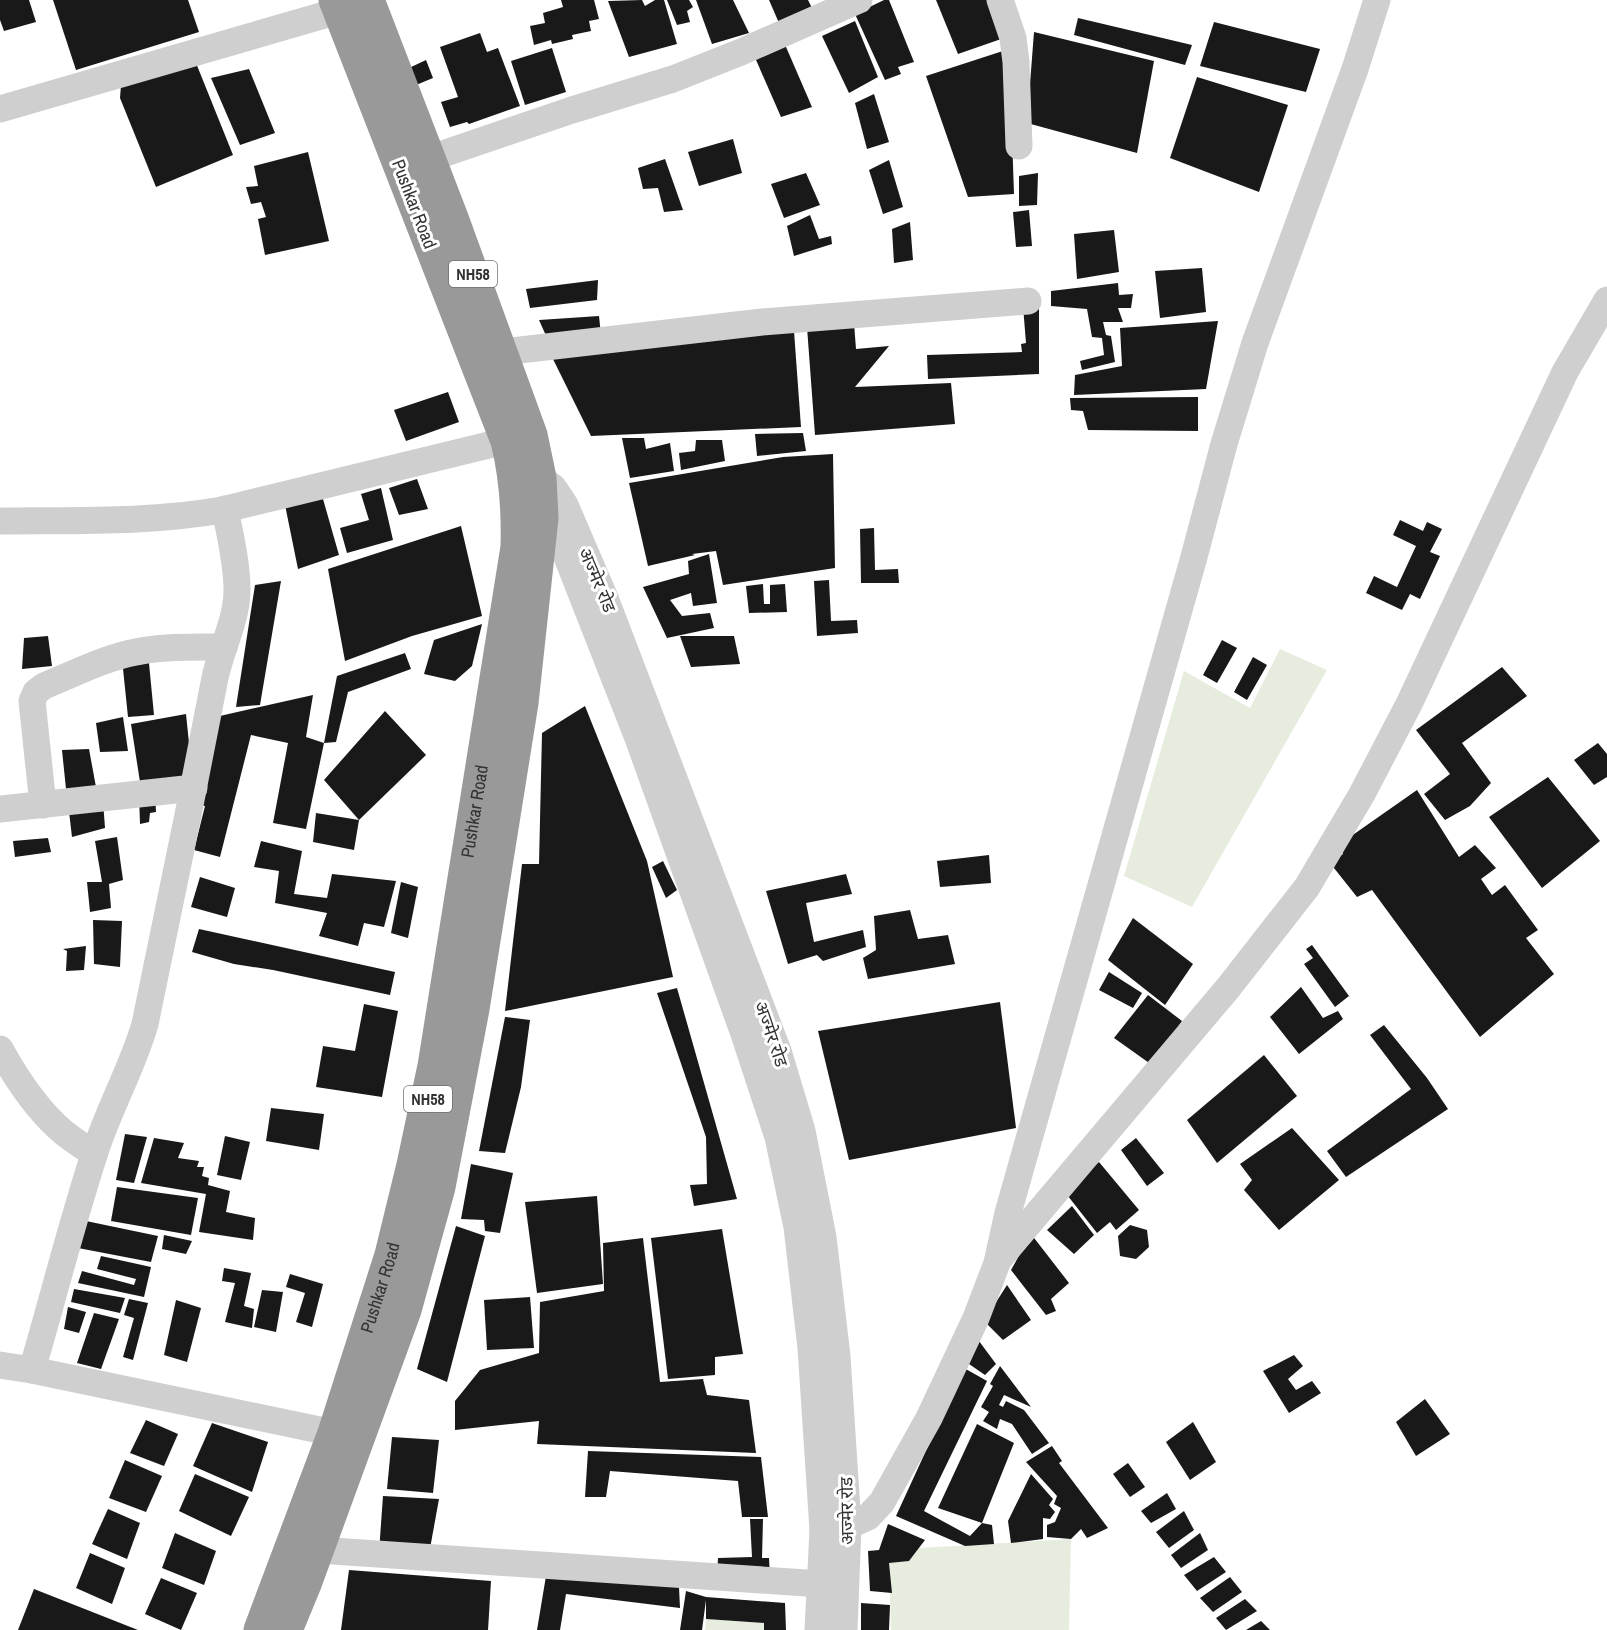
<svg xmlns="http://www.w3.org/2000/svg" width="1607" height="1630" viewBox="0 0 1607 1630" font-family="'Archivo Narrow','Noto Sans Devanagari',sans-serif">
	<rect width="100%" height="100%" fill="#fff"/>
	<g fill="#e6ecde">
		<path d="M1280,649l47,21 -135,237 -68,-31 60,-205 66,37z"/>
		<path d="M1071,1539l-2,91h-178l-2,-67 20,-2 10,-13z"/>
		<path d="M706,1619l58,4v7h-59z"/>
	</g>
	<g fill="#191919">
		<path d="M0,0h29l7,22 -32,9 -4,-11z"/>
		<path d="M53,0h135l11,32 -123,38z"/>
		<path d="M561,0h33l5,19 -10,2 2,10 -19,4 1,4 -21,5 -1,-4 -17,5 -4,-19 15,-3 -2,-10 20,-6z"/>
		<path d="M642,0l3,6 10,-6h9l13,44 -48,13 -21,-56z"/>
		<path d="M667,0h22l4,7 -6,4 3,11 -13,3z"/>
		<path d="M696,0h37l16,33 -37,11z"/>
		<path d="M769,0h39l4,8 -33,15z"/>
		<path d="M884,0h5l25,62 -16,5 3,7 -16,6 -30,-66z"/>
		<path d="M936,0h52l16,38 -46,16z"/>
		<path d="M1078,18l114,27 -7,20 -111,-30z"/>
		<path d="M855,21l23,56 -29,16 -27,-57z"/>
		<path d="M1214,22l106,27 -14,43 -106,-26z"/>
		<path d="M1034,32l120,29 -17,92 -110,-30z"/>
		<path d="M480,33l7,19 11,-4 22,58 -51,18 -2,-2 -17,5 -9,-25 17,-5 -18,-50z"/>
		<path d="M783,40l29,67 -31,10 -28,-64z"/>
		<path d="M552,48l14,44 -41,13 -14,-44z"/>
		<path d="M1009,49l5,145 -46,3 -42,-121z"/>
		<path d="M426,60l7,18 -17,7 -7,-17z"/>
		<path d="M196,63l37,92 -77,32 -36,-89 1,-13z"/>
		<path d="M249,69l26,64 -35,12 -29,-67z"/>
		<path d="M1197,77l91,28 -29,87 -89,-34z"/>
		<path d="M874,94l15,48 -22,7 -12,-46z"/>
		<path d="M733,139l9,34 -43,13 -11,-34z"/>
		<path d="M308,152l21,89 -64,14 -7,-36 8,-2 -5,-15 -10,2 -5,-17 12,-1 -4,-20z"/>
		<path d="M665,159l18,51 -19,2 -6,-24 -15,1 -5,-21z"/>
		<path d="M889,160l14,47 -20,7 -14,-44z"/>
		<path d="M806,173l14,32 -36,13 -13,-34z"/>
		<path d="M1038,173l-1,32 -18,1v-30z"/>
		<path d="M1029,210l3,36 -16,1 -3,-35z"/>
		<path d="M810,215l9,24 12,-3 1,8 -38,12 -7,-30z"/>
		<path d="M910,222l3,38 -19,3 -2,-34z"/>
		<path d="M1114,230l5,42 -42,7 -3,-45z"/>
		<path d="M1202,268l4,44 -46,6 -5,-47z"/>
		<path d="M598,280l-1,20 -67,8 -4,-19z"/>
		<path d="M1118,283l1,12 14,-1 -2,14h-13l5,14h-20l3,13 5,1 4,26 -33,8 -2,-9 24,-6 -2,-17 -10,-1 -5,-28 -36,-3v-15z"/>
		<path d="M1039,305v69l-111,5 -1,-24 95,-3 -1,-8 5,-1 -3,-37z"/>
		<path d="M599,316l2,19 -53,5 -9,-20z"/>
		<path d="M1218,321l-12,68 -132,6 1,-20 47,-9 -2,-38z"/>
		<path d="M854,323l2,26 33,-3 -34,41 96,-4 4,41 -140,11 -8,-108z"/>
		<path d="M794,331l7,96 -210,9 -41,-83z"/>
		<path d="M448,392l11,30 -53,19 -12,-31z"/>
		<path d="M1198,397v34l-110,-1 -5,-19 -12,-1 -1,-12z"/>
		<path d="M803,433l3,18 -49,5 -2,-22z"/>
		<path d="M622,438h22l2,11 24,-6 4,28 -44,7z"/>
		<path d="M696,440h26l3,21 -44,9 -2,-17 16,-2z"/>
		<path d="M833,454l2,114 -112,17 -7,-34 -24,3 3,1 -47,11 -19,-83 154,-26z"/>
		<path d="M417,479l11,30 -29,6 -10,-27z"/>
		<path d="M381,488l12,52 -46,13 -7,-25 29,-8 -8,-26z"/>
		<path d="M321,492l18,63 -41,14 -14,-69z"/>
		<path d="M1400,520l23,11 4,-9 15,7 -12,23 10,4 -20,43 -10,-5 -8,16 -36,-17 8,-17 23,11 19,-41 -23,-11z"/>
		<path d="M461,526l21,90 -70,20 -67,25 -17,-92z"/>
		<path d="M874,528l1,42 23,-1 1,14h-38l-1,-54z"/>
		<path d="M709,554l8,49 -24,3 -2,-13 -21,7 12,16 28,-3 4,15 -47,10 -24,-51 46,-13 -1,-13z"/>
		<path d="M829,580l2,41 26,-1 1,13 -41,3 -3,-55z"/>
		<path d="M281,581l-21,124 -24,2 19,-122z"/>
		<path d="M763,584l1,20h6v-19l15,-1 2,28 -38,1 -3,-27z"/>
		<path d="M482,624l-10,42 -17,15 -31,-7 10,-34z"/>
		<path d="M48,636l4,30 -30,3 2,-31z"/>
		<path d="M680,636h54l6,28 -49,3z"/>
		<path d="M1222,640l15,8 -20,35 -14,-8z"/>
		<path d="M148,653l6,62 -26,2 -6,-58z"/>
		<path d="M405,653l6,16 -63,23 -12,50 -12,1 13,-67z"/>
		<path d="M1253,657l14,8 -20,35 -13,-8z"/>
		<path d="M1502,667l25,29 -65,47 29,40 -21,23 -25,14 -21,-26 26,-20 -34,-44z"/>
		<path d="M313,695l-7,42 18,6 -18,86 -33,-6 15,-80 -37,-8 -31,122 -26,-7 11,-44 -9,-2 15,-86z"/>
		<path d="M585,706l62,155 26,116 -168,34 17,-147h17l3,-131z"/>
		<path d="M385,711l41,44 -67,65 -5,30 -41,-8 3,-29 43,7 -35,-40z"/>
		<path d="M186,714l7,68h-53l-9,-58z"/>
		<path d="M123,717l5,34 -28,1 -4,-29z"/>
		<path d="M1598,743l9,11v23l-13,8 -20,-25z"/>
		<path d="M89,749l7,38 -30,2 -4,-39z"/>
		<path d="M1548,777l52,64 -58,47 -53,-71z"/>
		<path d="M1417,790l42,67 16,-12 21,23 -15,11 11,16 13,-10 33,45 -12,8 28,36 -74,63 -108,-147 -15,7 -27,-34 13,-9 -4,-9 8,-6z"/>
		<path d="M155,793l1,19 -6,1 -1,9 -9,2 -1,-29z"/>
		<path d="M103,801l2,27 -33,9 -4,-34z"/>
		<path d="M117,837l6,43 -14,4 2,24 -21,4 -3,-30h15l-7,-41z"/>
		<path d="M48,838l3,14 -36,5 -2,-16z"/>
		<path d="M261,841l41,10 -8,43 33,4 5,-24 64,7 -12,46 -20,-4 -6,23 -39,-10 8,-23 -52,-10 4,-32 -25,-4z"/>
		<path d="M989,855l2,28 -51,4 -3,-26z"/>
		<path d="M663,861l14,29 -11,8 -14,-31z"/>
		<path d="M846,874l6,20 -46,9 8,39 49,-12 3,17 -43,14 -6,-6 -29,9 -22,-73z"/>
		<path d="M200,877l35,11 -8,29 -36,-10z"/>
		<path d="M401,882l17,5 -10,51 -17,-5z"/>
		<path d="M910,910l8,29 30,-4 7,29 -87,15 -5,-21 13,-8 -2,-34z"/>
		<path d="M1133,918l60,46 -28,41 -57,-45z"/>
		<path d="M93,920l29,1 -2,46 -26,-3z"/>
		<path d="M199,929l196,43 -5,23 -117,-25 -39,-6 -42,-12z"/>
		<path d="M1312,945l37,51 -14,11 -31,-43 9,-6 -7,-9z"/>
		<path d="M86,946l-2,24 -18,1 1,-20 -4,-2z"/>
		<path d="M1109,972l33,21 -9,15 -34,-18z"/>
		<path d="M1301,987l22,31 15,-7 5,8 -44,35 -29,-37z"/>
		<path d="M677,988l60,211 -43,7 -4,-21 17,-1 -1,-47 -49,-144z"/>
		<path d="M1148,995l34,26 -30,44 -38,-27z"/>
		<path d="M1000,1002l16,126 -167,32 -31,-129z"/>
		<path d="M364,1004l34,7 -16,86 -66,-10 7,-41 32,5z"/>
		<path d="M505,1017l25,3 -9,67 -16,66 -26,-2z"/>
		<path d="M1384,1025l43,53 21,31 -102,68 -19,-26 84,-62 -41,-54z"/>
		<path d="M1264,1055l33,41 -80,67 -30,-43z"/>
		<path d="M271,1108l53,6 -5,36 -53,-9z"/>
		<path d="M1292,1128l47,52 -60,50 -35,-40 8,-10 -12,-16z"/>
		<path d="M125,1134l22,3 -13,46 -18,-3z"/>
		<path d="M225,1136l25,6 -9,38 -24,-5z"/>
		<path d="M154,1138l30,5 -6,15 21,3 -2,6h7l-2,9 7,2 -1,7 22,6 -4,21 29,6 -2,22 -54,-8 7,-38 -65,-11z"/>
		<path d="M1136,1138l28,35 -17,13 -26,-36z"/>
		<path d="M1099,1162l40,48 -23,20 -6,-8 -13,11 -33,-42z"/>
		<path d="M471,1164l42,9 -13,60 -15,-2 -1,-11 -23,-1z"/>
		<path d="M117,1187l81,11 -7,37 -80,-14z"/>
		<path d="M597,1196l6,88 -66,9 -12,-91z"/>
		<path d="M1072,1206l22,29 -20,19 -27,-24z"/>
		<path d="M86,1221l72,15 -7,26 -73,-14z"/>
		<path d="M1130,1225l17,5 2,17 -13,12 -16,-3 -2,-20z"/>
		<path d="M456,1226l29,10 -38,146 -30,-13z"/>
		<path d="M722,1229l21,125 -28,3v18l-47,4 -17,-141z"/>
		<path d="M1031,1234l38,49 -18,16 5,12 -10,4 -35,-45z"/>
		<path d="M164,1235l28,6 -6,13 -24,-5z"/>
		<path d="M643,1238l17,144 43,-3 4,16 42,5 7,53 -219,-9 2,-23 -84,9v-29l25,-31 59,-17 1,-51 64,-11 -1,-48z"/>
		<path d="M101,1256l50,11 -7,30 -66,-14 4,-12 52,14 2,-6 -39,-10z"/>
		<path d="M224,1268l27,5 -7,33 10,3 -2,19 -27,-6 10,-39 -13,-2z"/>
		<path d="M290,1274l33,10 -11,43 -16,-5 9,-29 -19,-6z"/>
		<path d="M1007,1285l24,35 -28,20 -19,-19z"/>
		<path d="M74,1289l51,9 -5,15 -49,-11z"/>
		<path d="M262,1290l21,2 -7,40 -22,-5z"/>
		<path d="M530,1297l4,51 -47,2 -3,-50z"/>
		<path d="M129,1299l19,4 -15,57 -10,-3 11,-39 -10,-3z"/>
		<path d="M176,1300l25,8 -14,54 -23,-7z"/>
		<path d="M68,1307l18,5 -7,21 -15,-4z"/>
		<path d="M94,1313l25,6 -18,50 -24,-6z"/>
		<path d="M979,1341l17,23 -11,11 -16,-11z"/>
		<path d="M1294,1355l9,11 -15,13 8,11 16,-9 9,12 -32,20 -26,-42z"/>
		<path d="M1000,1366l31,41 -27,-12 -5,10 4,2 3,-6 18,9 25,33 -17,11 -20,-30 -12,-5 -3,10 -14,-8 6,-9 -8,-5 12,-21 -3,-2z"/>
		<path d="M964,1368l23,13 -63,130 46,25 12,-13 -44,-15 39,-84 37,19 -32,80 10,2 2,19 -29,2 -69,-30z"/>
		<path d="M1425,1399l25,35 -34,22 -20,-34z"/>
		<path d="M146,1420l32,14 -14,32 -34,-13z"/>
		<path d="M1193,1422l23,40 -26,18 -24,-38z"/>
		<path d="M212,1423l56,19 -16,50 -59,-26z"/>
		<path d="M392,1437l47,3 -6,53 -46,-4z"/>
		<path d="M1052,1446l10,15 -3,2 49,65 -21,10 -6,-9 -10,10 -24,-2v-12l8,-3 6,-14 -7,-4 3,-8 -31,-34z"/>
		<path d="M588,1451l173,6 7,60h-26l-4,-36 -128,-10 -4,26h-21z"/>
		<path d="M125,1460l37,16 -16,36 -37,-14z"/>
		<path d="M1128,1463l17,24 -15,10 -17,-23z"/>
		<path d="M195,1474l54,23 -18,39 -52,-25z"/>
		<path d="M1031,1474l22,25 -4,6 6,7 -5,7 -7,-1v21l-32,4 -3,-22z"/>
		<path d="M1167,1493l9,16 -25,14 -10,-12z"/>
		<path d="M383,1496l56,3 -10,55 -50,-2z"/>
		<path d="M108,1509l32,14 -13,36 -35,-15z"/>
		<path d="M1184,1511l10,19 -25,18 -13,-16z"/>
		<path d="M750,1519h13l-1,39h7l1,20 -53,-2 1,-18 34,-1z"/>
		<path d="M888,1524l37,16 -16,21 -20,2 3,30 -22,-2 -2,-40 11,-1z"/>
		<path d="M175,1533l41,18 -12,34 -42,-17z"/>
		<path d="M1200,1533l8,17 -27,18 -10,-13z"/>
		<path d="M90,1553l35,15 -13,36 -36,-16z"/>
		<path d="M1214,1557l12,15 -29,19 -13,-16z"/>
		<path d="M349,1570l142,11 -3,49h-147z"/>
		<path d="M546,1576l133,11 1,21 -114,-14 -6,36h-23z"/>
		<path d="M1230,1577l12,15 -29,20 -13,-14z"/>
		<path d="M161,1578l36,15 -16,37 -36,-16z"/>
		<path d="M34,1589l104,41h-120z"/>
		<path d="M686,1591l20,6 79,6 1,27h-22v-7l-58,-4v-19l-4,30h-22z"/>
		<path d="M1245,1599l12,12 -31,19 -10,-12z"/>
		<path d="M861,1603l29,2 -1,25h-28z"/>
		<path d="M1261,1621l9,9h-24z"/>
	</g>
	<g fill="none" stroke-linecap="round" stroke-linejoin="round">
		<g stroke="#cfcfcf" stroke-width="27">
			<path d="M1000,0l13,38 3,24 3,84"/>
			<path d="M0,109l359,-104"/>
			<path d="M428,159l144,-49 101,-31 68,-27 118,-52"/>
			<path d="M502,352l260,-30 266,-21"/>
			<path d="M527,474l13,4 13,9 12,18 40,93 173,453 24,80 21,106 14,119 11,170 -4,104"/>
			<path d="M0,521c74,-1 148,2 222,-11l304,-74"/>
			<path d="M546,521l6,4 8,14 78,199 106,296 34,103 19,90 14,121 12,182 -5,100"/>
			<path d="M43,805l-11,-104 4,-9 8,-6c30,-12 60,-28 92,-34 28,-6 59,-5 88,-5"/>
			<path d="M0,809l194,-21"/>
			<path d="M0,1049c16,29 37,61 63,83 10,8 21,15 31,22"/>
			<path d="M999,1259l229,-271 79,-101 55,-93 47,-90 156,-332 42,-72"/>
			<path d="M0,1365l32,5 302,63"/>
			<path d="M32,1370c21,-72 39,-144 62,-215 14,-45 38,-86 51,-131 24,-114 47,-227 69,-341 5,-31 23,-61 23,-93 0,-27 -7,-55 -12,-81"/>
			<path d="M823,1530l25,-4 20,-9 14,-15 47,-84 47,-100 21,-55 11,-50 186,-656 30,-113 31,-101 100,-274 22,-69"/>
			<path d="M318,1550l503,34 16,3"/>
		</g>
		<g stroke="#999" stroke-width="33">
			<path id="s1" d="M260,1630l74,-197 57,-178 22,-90 21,-99 83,-519c1,-36 -1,-70 -10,-106l-172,-441"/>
			<path d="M286,1630l19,-46 100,-274 34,-123 34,-178 49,-306 20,-185 -2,-40 -9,-43 -79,-217 -84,-218"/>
		</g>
	</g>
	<g text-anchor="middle" stroke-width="6" stroke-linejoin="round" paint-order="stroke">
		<g fill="#fff" stroke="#707070" stroke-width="1.5">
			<rect x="449" y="261" width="48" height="26" rx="4.5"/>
			<rect x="404" y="1086" width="48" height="26" rx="4.5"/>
		</g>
		<g font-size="16" font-weight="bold" fill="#323232">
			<text x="473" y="280">NH58</text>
			<text x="428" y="1105">NH58</text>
		</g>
		<g font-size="18" fill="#323232" stroke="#fff">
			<text transform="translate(414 204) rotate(69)" y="6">Pushkar Road</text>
			<text transform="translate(597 580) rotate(67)" y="6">अज्मेर रोड</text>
			<text dy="6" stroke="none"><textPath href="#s1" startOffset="849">Pushkar Road</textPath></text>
			<text transform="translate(771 1034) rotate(71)" y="6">अज्मेर रोड</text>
			<text dy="6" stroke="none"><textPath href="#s1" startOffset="363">Pushkar Road</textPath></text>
			<text transform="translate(847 1511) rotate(-91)" y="6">अज्मेर रोड</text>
		</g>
	</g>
</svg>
